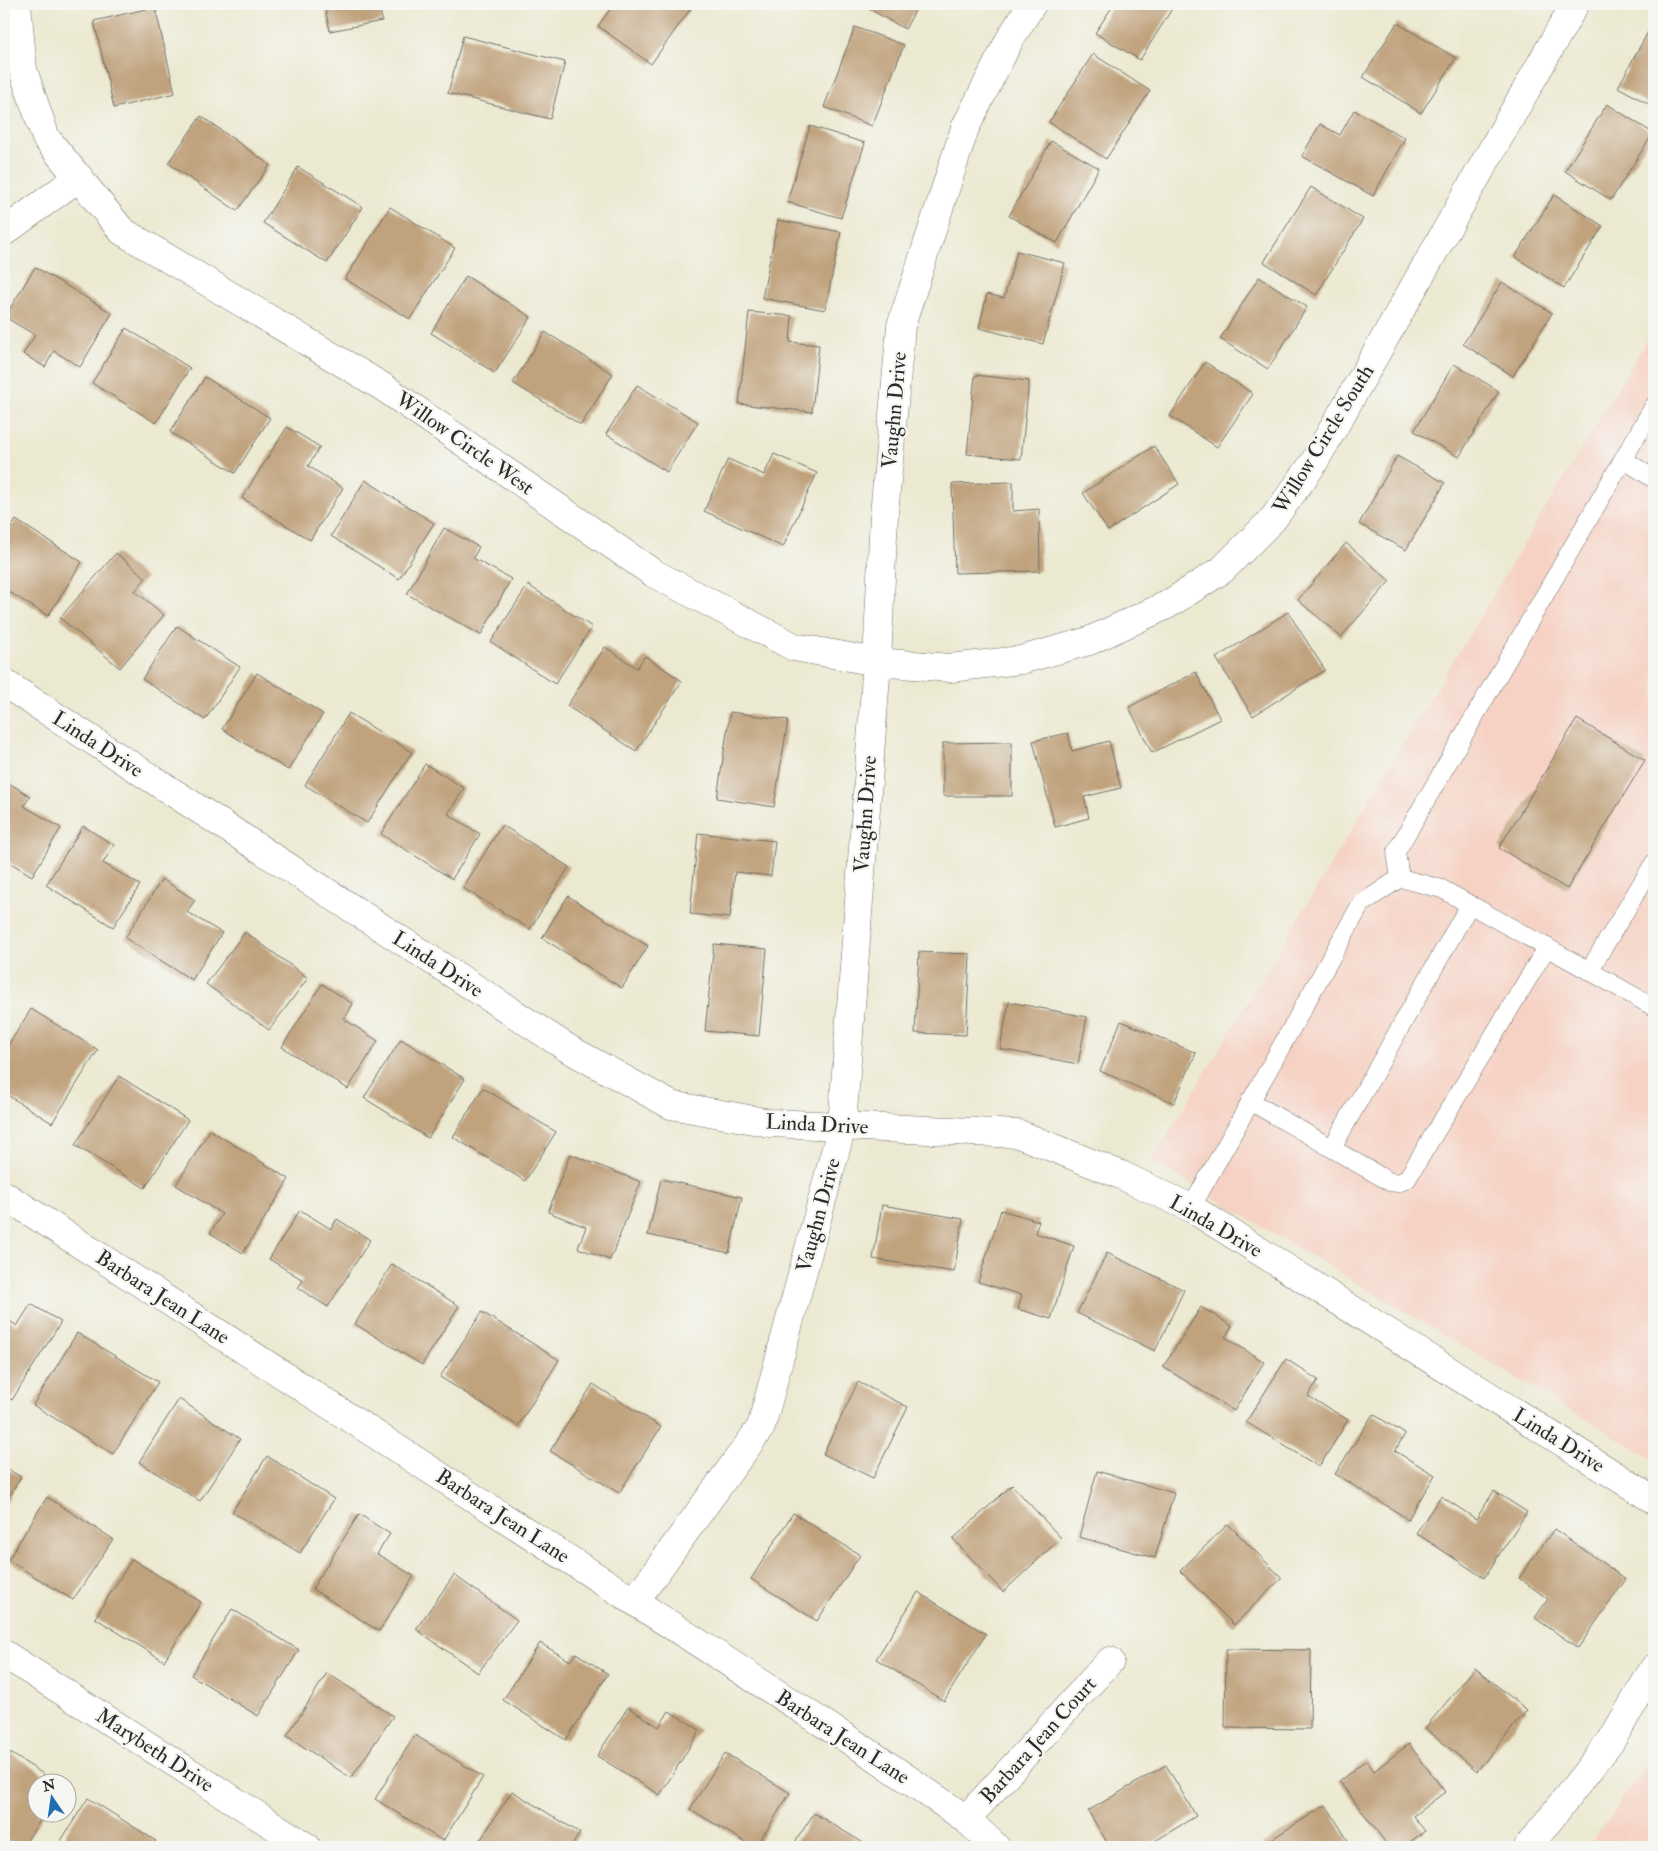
<svg xmlns="http://www.w3.org/2000/svg" width="1658" height="1851" viewBox="0 0 1658 1851" font-family="'IM FELL Double Pica',serif">
	<rect width="100%" height="100%" fill="#f6f6f2"/>
	<filter id="ink" filterUnits="userSpaceOnUse"><feTurbulence type="fractalNoise" baseFrequency=".02" numOctaves="2"/><feDisplacementMap in="SourceGraphic" scale="10" xChannelSelector="R" yChannelSelector="G"/><feConvolveMatrix kernelMatrix="1 2 1 2 8 2 1 2 1" color-interpolation-filters="sRGB"/></filter>
	<filter id="wash" filterUnits="userSpaceOnUse"><feTurbulence type="fractalNoise" baseFrequency=".0096" numOctaves="4" result="noise"/><feDisplacementMap in="SourceGraphic" scale="20" xChannelSelector="R" yChannelSelector="G"/><feGaussianBlur stdDeviation="1.12" result="paint"/><feColorMatrix in="noise" values="0 0 0 0 0 0 0 0 0 0 0 0 0 0 0 0 0 1.4 0 .05"/><feComposite in="paint" operator="in"/></filter>
	<g filter="url(#wash)">
		<rect width="100%" height="100%" fill="#ece9d1"/>
		<g fill="#f6d2c4">
			<path d="M1654,328v1132l-502,-299z"/>
			<path d="M1647,1765l7,4v78h-65z"/>
		</g>
		<g id="blocks">
			<g fill="#c0a27d">
				<path d="M324,4h55l3,17 -52,10z"/>
				<path d="M614,4h80l-43,60 -53,-38z"/>
				<path d="M860,4h59l-14,25z"/>
				<path d="M1114,4h61l-35,56 -45,-27z"/>
				<path d="M155,7l20,86 -61,15 -20,-87z"/>
				<path d="M1654,21v86l-36,-20z"/>
				<path d="M1397,23l59,35 -35,55 -58,-36z"/>
				<path d="M855,27l49,18 -32,81 -48,-19z"/>
				<path d="M463,36l102,26 -15,57 -102,-26z"/>
				<path d="M1093,54l57,37 -44,68 -57,-37z"/>
				<path d="M1607,104l46,29 -42,67 -46,-29z"/>
				<path d="M1354,110l51,28 -32,58 -71,-40 18,-32 20,11z"/>
				<path d="M201,116l69,49 -33,46 -69,-48z"/>
				<path d="M810,126l55,17 -24,75 -54,-16z"/>
				<path d="M1051,141l48,27 -42,75 -48,-27z"/>
				<path d="M298,167l65,40 -36,56 -64,-40z"/>
				<path d="M1311,187l52,32 -47,76 -52,-33z"/>
				<path d="M1554,195l49,31 -39,62 -49,-31z"/>
				<path d="M390,207l65,41 -45,71 -65,-40z"/>
				<path d="M778,220l63,12 -16,78 -63,-12z"/>
				<path d="M1017,251l48,12 -22,81 -64,-16 8,-34 17,4z"/>
				<path d="M35,267l77,46 -32,54 -26,-16 -9,16 -22,-13 12,-19 -30,-18z"/>
				<path d="M466,276l65,41 -36,56 -64,-40z"/>
				<path d="M1259,277l48,30 -39,62 -48,-30z"/>
				<path d="M1502,282l50,31 -39,63 -50,-32z"/>
				<path d="M749,312l43,4 -2,26 29,3 -7,67 -73,-8z"/>
				<path d="M126,328l64,40 -34,55 -64,-40z"/>
				<path d="M545,332l68,42 -32,51 -68,-42z"/>
				<path d="M1205,362l48,32 -36,53 -47,-31z"/>
				<path d="M1454,364l45,27 -40,66 -45,-26z"/>
				<path d="M975,375l54,6 -8,78 -54,-5z"/>
				<path d="M205,377l65,41 -35,55 -65,-41z"/>
				<path d="M637,385l61,37 -31,50 -61,-38z"/>
				<path d="M287,427l33,20 -12,19 35,22 -33,52 -68,-42z"/>
				<path d="M1154,446l25,38 -71,47 -25,-38z"/>
				<path d="M774,454l43,19 -34,74 -79,-36 24,-52 36,16z"/>
				<path d="M1397,456l48,27 -39,67 -47,-26z"/>
				<path d="M365,480l69,43 -35,56 -68,-43z"/>
				<path d="M1013,482v29l26,-2 1,62 -85,2 -3,-89z"/>
				<path d="M16,520l66,42 -34,54 -44,-27v-50z"/>
				<path d="M444,528l35,19 -6,11 38,21 -30,56 -74,-41z"/>
				<path d="M1346,543l44,38 -49,56 -43,-37z"/>
				<path d="M116,553l30,25 -11,13 29,24 -44,53 -60,-50z"/>
				<path d="M528,585l64,42 -37,57 -64,-42z"/>
				<path d="M1288,612l37,58 -72,46 -37,-58z"/>
				<path d="M177,626l63,41 -35,53 -63,-41z"/>
				<path d="M605,647l32,21 8,-12 37,25 -46,70 -69,-45z"/>
				<path d="M1196,672l24,47 -68,34 -23,-46z"/>
				<path d="M257,673l66,41 -35,56 -66,-41z"/>
				<path d="M730,712l58,8 -14,87 -57,-9z"/>
				<path d="M349,713l63,39 -45,71 -62,-38z"/>
				<path d="M1577,719l68,41 -78,129 -68,-41z"/>
				<path d="M1068,733l4,18 37,-10 12,47 -37,9 5,21 -34,9 -22,-86z"/>
				<path d="M1012,742v54h-69v-53z"/>
				<path d="M425,764l39,24 -16,26 32,20 -28,45 -71,-45z"/>
				<path d="M4,780l26,16 -6,10 37,22 -29,48 -28,-17z"/>
				<path d="M502,825l67,42 -39,62 -67,-41z"/>
				<path d="M83,826l31,19 -11,18 37,22 -27,42 -67,-42z"/>
				<path d="M698,833l77,8 -4,35 -36,-4 -5,46 -40,-4z"/>
				<path d="M162,879l33,21 -8,12 35,21 -30,47 -67,-42z"/>
				<path d="M568,896l80,50 -26,42 -80,-50z"/>
				<path d="M245,932l63,46 -39,52 -63,-46z"/>
				<path d="M714,944l53,5 -8,87 -54,-5z"/>
				<path d="M919,952l51,2 -4,81 -51,-2z"/>
				<path d="M322,984l31,20 -9,15 34,22 -30,48 -66,-42z"/>
				<path d="M1009,1002l78,15 -9,47 -78,-15z"/>
				<path d="M31,1009l67,41 -46,73 -48,-30v-41z"/>
				<path d="M1121,1021l75,32 -22,50 -74,-32z"/>
				<path d="M401,1039l64,40 -37,59 -64,-40z"/>
				<path d="M119,1076l69,44 -43,68 -70,-43z"/>
				<path d="M483,1088l73,44 -31,49 -72,-44z"/>
				<path d="M210,1130l79,49 -46,74 -33,-20 12,-19 -46,-29z"/>
				<path d="M570,1154l71,28 -31,78 -32,-12 8,-21 -38,-15z"/>
				<path d="M661,1179l81,18 -13,56 -81,-18z"/>
				<path d="M882,1205l81,14 -9,53 -81,-13z"/>
				<path d="M300,1210l31,19 6,-10 33,21 -42,67 -30,-19 5,-8 -34,-21z"/>
				<path d="M1001,1210l38,11 -4,12 39,13 -23,73 -33,-10 4,-14 -44,-13z"/>
				<path d="M1107,1253l77,37 -29,61 -78,-38z"/>
				<path d="M392,1264l67,42 -37,59 -67,-41z"/>
				<path d="M31,1304l30,18 -49,78 -8,-5v-78l13,9z"/>
				<path d="M1201,1307l31,19 -7,11 39,25 -30,49 -71,-44z"/>
				<path d="M482,1312l77,48 -41,66 -78,-49z"/>
				<path d="M77,1333l81,49 -45,72 -80,-49z"/>
				<path d="M1286,1359l32,21 -10,16 40,24 -29,47 -73,-45z"/>
				<path d="M858,1382l50,25 -35,71 -50,-24z"/>
				<path d="M593,1384l68,43 -42,66 -69,-42z"/>
				<path d="M179,1399l61,40 -40,62 -61,-39z"/>
				<path d="M1373,1414l32,20 -10,17 40,24 -27,44 -73,-45z"/>
				<path d="M267,1456l67,43 -34,54 -68,-41z"/>
				<path d="M4,1467l17,10 -17,28z"/>
				<path d="M1097,1471l77,22 -19,65 -76,-21z"/>
				<path d="M1012,1485l49,53 -58,54 -50,-53z"/>
				<path d="M1494,1491l33,21 -43,66 -68,-45 25,-37 35,23z"/>
				<path d="M47,1497l66,42 -40,61 -65,-40z"/>
				<path d="M793,1513l67,42 -43,66 -66,-42z"/>
				<path d="M359,1514l31,20 -13,20 37,22 -35,55 -67,-42z"/>
				<path d="M1228,1524l54,54 -48,47 -54,-54z"/>
				<path d="M1554,1529l72,50 -48,69 -43,-30 13,-19 -29,-21z"/>
				<path d="M132,1559l69,43 -37,59 -69,-43z"/>
				<path d="M454,1575l63,45 -39,53 -62,-44z"/>
				<path d="M918,1592l68,42 -42,67 -68,-42z"/>
				<path d="M232,1609l67,41 -41,66 -67,-41z"/>
				<path d="M540,1643l30,18 6,-8 32,21 -42,66 -63,-40z"/>
				<path d="M1226,1649l85,1 -1,79 -85,-1z"/>
				<path d="M1475,1668l52,42 -50,61 -52,-43z"/>
				<path d="M327,1673l66,43 -42,62 -64,-42z"/>
				<path d="M628,1707l31,20 10,-16 31,19 -40,65 -63,-39z"/>
				<path d="M415,1735l68,42 -40,64 -68,-42z"/>
				<path d="M1409,1744l36,48 -32,24 12,15 -22,16h-14l-50,-66 27,-21 8,11z"/>
				<path d="M4,1749l55,35h-21v30h6l-21,33h-5l-14,-8z"/>
				<path d="M725,1753l65,40 -34,54h-3l-63,-38z"/>
				<path d="M1166,1765l30,51 -51,31h-35l-22,-36z"/>
				<path d="M512,1791l68,42 -9,14h-95z"/>
				<path d="M88,1798l68,43 -4,6h-95z"/>
				<path d="M1326,1805l26,42h-89l-1,-2z"/>
				<path d="M814,1813l56,34h-78z"/>
			</g>
		</g>
	</g>
	<g filter="url(#ink)">
		<use href="#blocks" fill-opacity="0" stroke="#6f6e65" stroke-width="1"/>
		<g fill="none" stroke-linecap="round" stroke-linejoin="round">
			<g stroke="#6f6e65" stroke-width="19">
				<g id="lane">
					<path d="M1623,459l31,20"/>
					<path d="M1400,878l-4,-26 258,-446"/>
					<path d="M1589,971l65,-108"/>
					<path d="M1250,1101l140,81 8,1 9,-4 140,-232"/>
					<path d="M1332,1148l138,-244"/>
					<path d="M1191,1208l170,-304 39,-26 42,11 212,118"/>
				</g>
			</g>
			<g stroke="#6f6e65" stroke-width="29">
				<g id="street">
					<path d="M17,4l6,66 23,68 76,93 261,156 270,186 141,74 83,15 73,6 71,-8 68,-19 78,-36 55,-35 51,-51 40,-55 262,-460"/>
					<path d="M4,232l75,-55"/>
					<path d="M4,683l565,366 102,56 99,18 249,11 102,41 70,33 463,292"/>
					<path d="M4,1195l870,561 92,63 30,28"/>
					<path d="M635,1601l126,-174 81,-301 35,-464 7,-147 17,-189 64,-198 45,-89 22,-35"/>
					<path d="M4,1654l303,193"/>
					<path d="M966,1819l144,-158"/>
				</g>
			</g>
			<g stroke="#6f6e65" stroke-width="29">
				<path id="secondary" d="M1528,1847l83,-106 43,-73"/>
			</g>
			<use href="#lane" stroke="#fff" stroke-width="18"/>
			<use href="#street" stroke="#fff" stroke-width="28"/>
			<use href="#secondary" stroke="#fff" stroke-width="28"/>
		</g>
	</g>
	<g text-anchor="middle" stroke-width="4.5" stroke-linejoin="round" paint-order="stroke">
		<g font-size="21" fill="#2b2b2b" stroke="#f6f6f2">
			<text transform="translate(894 410) rotate(-85)" y="7">Vaughn Drive</text>
			<text transform="translate(1323 439) rotate(-58)" y="7">Willow Circle South</text>
			<text transform="translate(465 443) rotate(35)" y="7">Willow Circle West</text>
			<text transform="translate(98 744) rotate(33)" y="7">Linda Drive</text>
			<text transform="translate(865 814) rotate(-86)" y="7">Vaughn Drive</text>
			<text transform="translate(438 964) rotate(33)" y="7">Linda Drive</text>
			<text transform="translate(817 1124) rotate(3)" y="7">Linda Drive</text>
			<text transform="translate(818 1215) rotate(-75)" y="7">Vaughn Drive</text>
			<text transform="translate(1216 1226) rotate(30)" y="7">Linda Drive</text>
			<text transform="translate(163 1297) rotate(33)" y="7">Barbara Jean Lane</text>
			<text transform="translate(1559 1440) rotate(32)" y="7">Linda Drive</text>
			<text transform="translate(503 1516) rotate(33)" y="7">Barbara Jean Lane</text>
			<text transform="translate(843 1737) rotate(33)" y="7">Barbara Jean Lane</text>
			<text transform="translate(1038 1740) rotate(-48)" y="7">Barbara Jean Court</text>
			<text transform="translate(155 1750) rotate(33)" y="7">Marybeth Drive</text>
		</g>
	</g>
	<rect width="1658" height="1851" fill="none" stroke="#f6f6f2" stroke-width="20"/>
	<g transform="translate(52 1798) rotate(347)"><circle r="24" fill="#f6f6f2" stroke="#a5a5a2"/>
	<path d="M0-4L9 19L0 12L-9 19Z" fill="#1f6fb2"/>
	<text y="-8" font-size="14" font-weight="bold" text-anchor="middle" fill="#2b2b2b">N</text>
	</g>
</svg>
